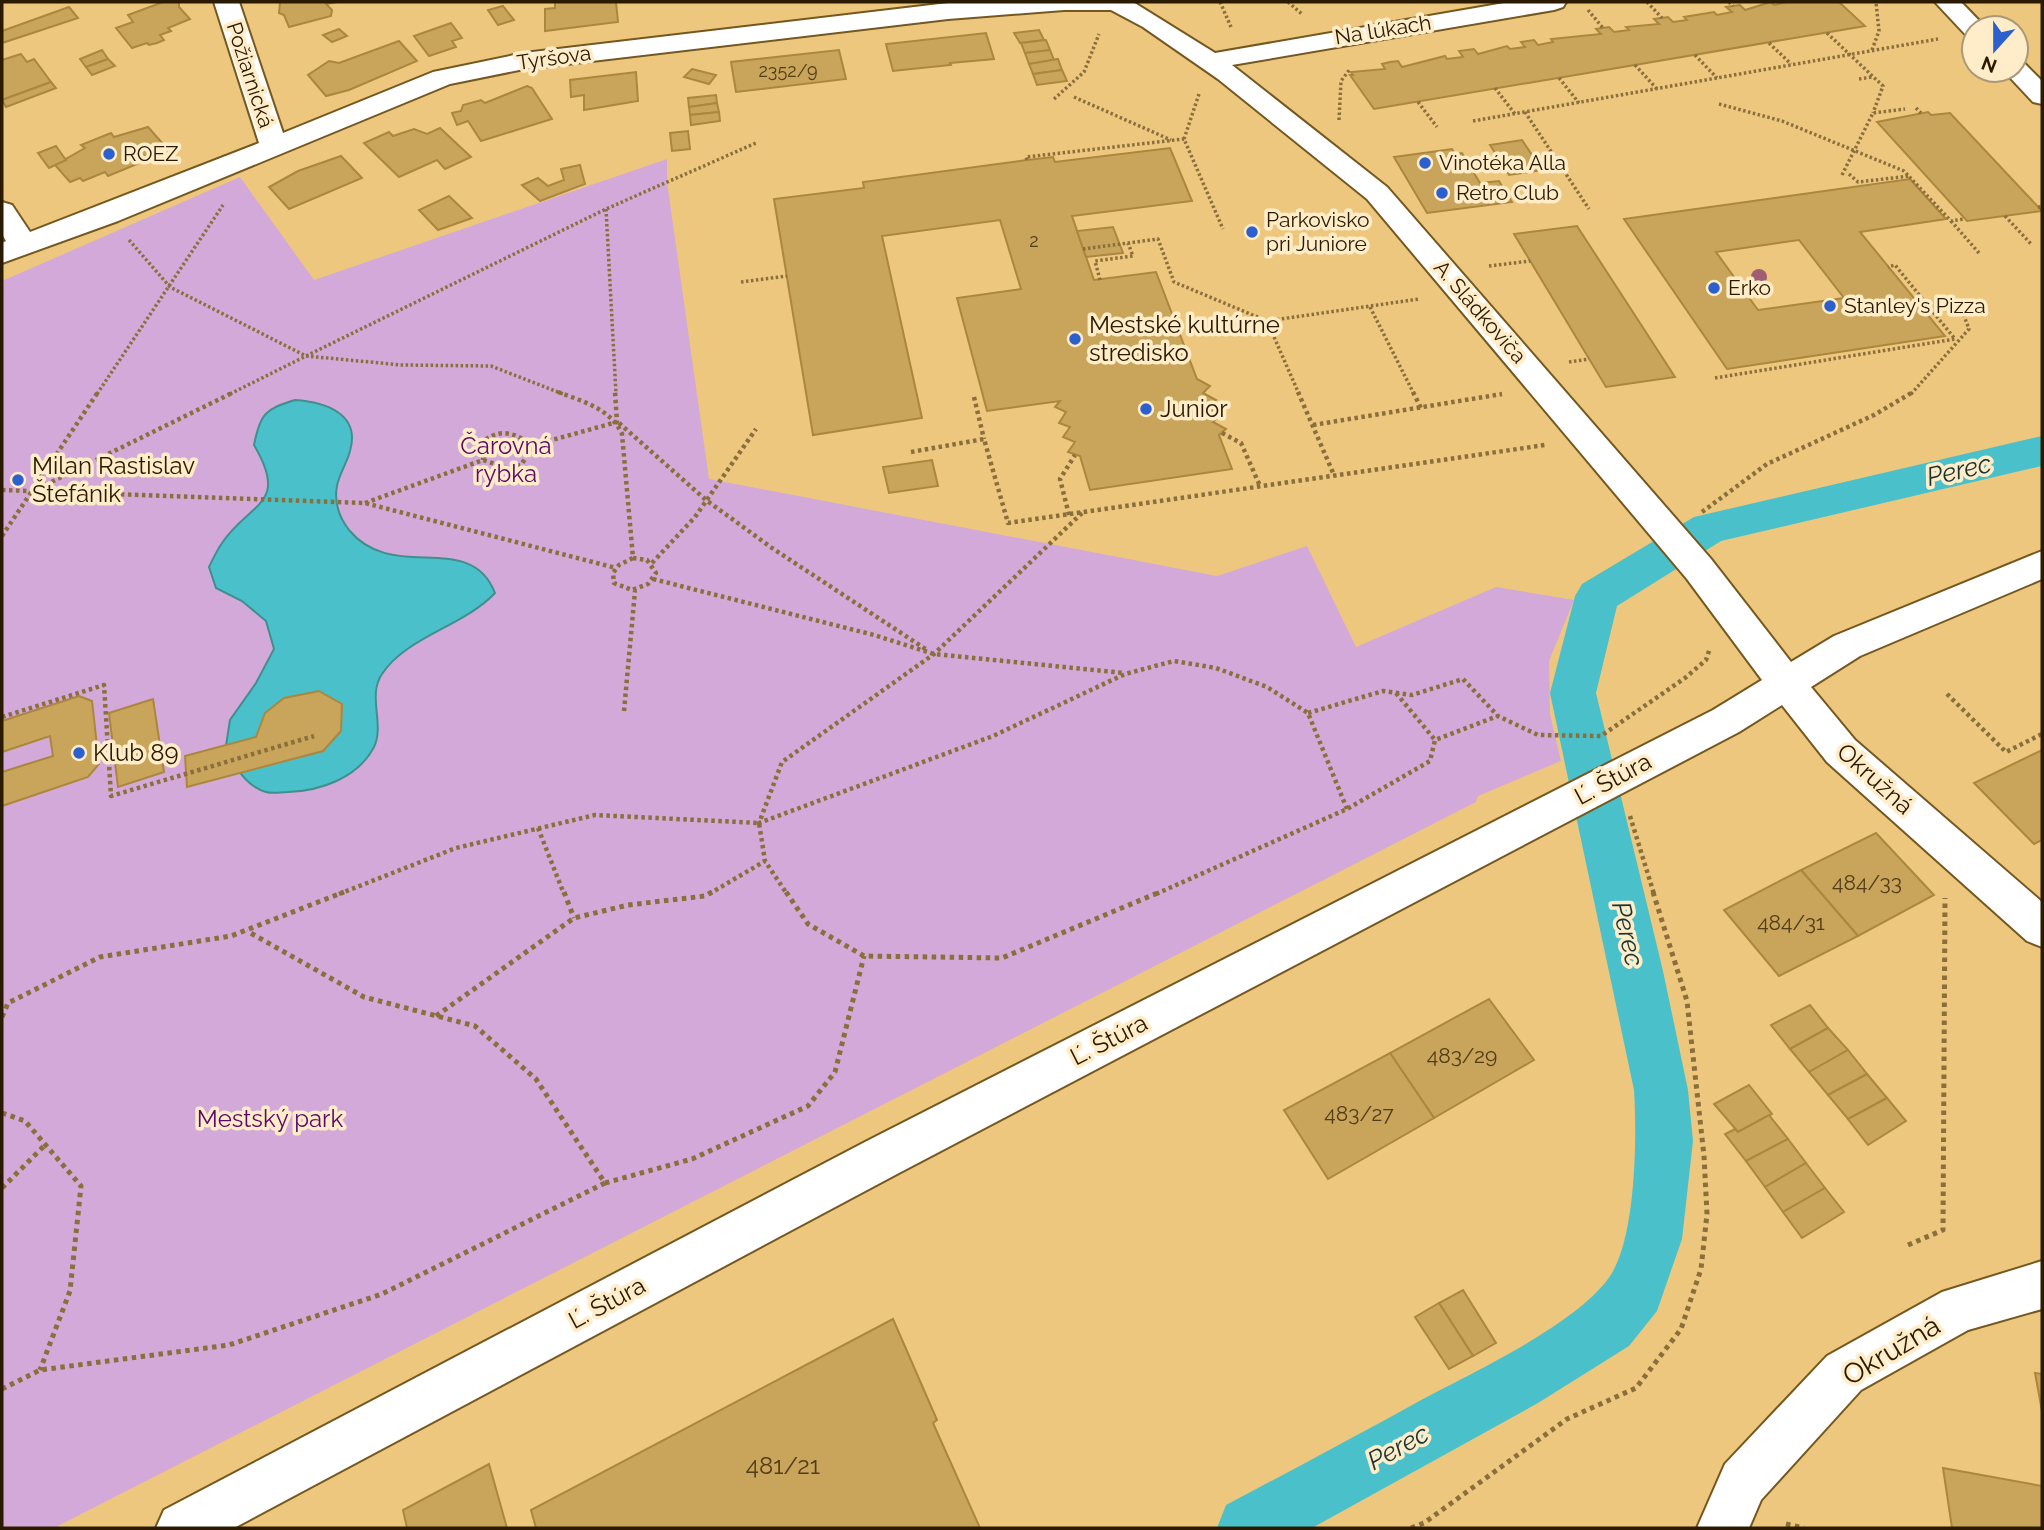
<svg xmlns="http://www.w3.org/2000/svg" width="2044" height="1530" viewBox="0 0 2044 1530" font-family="Raleway,sans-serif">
	<rect width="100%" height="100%" fill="#eec77e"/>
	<path fill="#d3a9d9" d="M667,159v23l42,297 508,97 90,-30 49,101 140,-60 78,13 -25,61 1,53 11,47 -83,35 -2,6 -1422,726h-52v-1247l238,-104 74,103z"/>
	<path fill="#4ac1ca" stroke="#408f8d" stroke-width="2" d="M295,400c29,2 66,13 55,51 -3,12 -11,23 -13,35 -3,16 2,31 12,44 44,54 121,-1 146,63 -31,33 -89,44 -113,81 -15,22 3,50 -8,73 -16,31 -54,44 -86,45 -7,0 -16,2 -22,0 -19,-5 -30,-25 -41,-40l5,-32 26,-37 18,-34 -8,-28 -24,-20 -26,-13 -7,-21c4,-8 8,-17 13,-24 27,-41 68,-37 32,-98 6,-31 11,-36 41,-45z"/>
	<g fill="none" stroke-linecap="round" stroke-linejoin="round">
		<path fill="#4ac1ca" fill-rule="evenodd" d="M2042,436v30l-321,75 -104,65 -21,87 67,278 25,119 5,51 -11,98 -25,72 -28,35 -91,57 -226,125h-95l9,-23c66,-35 132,-70 197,-106 51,-27 160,-78 189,-126 24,-40 25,-137 22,-183l-84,-397 25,-97 7,-12 112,-67z"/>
	</g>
	<g fill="#c9a45b" stroke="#ab873d" stroke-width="2" fill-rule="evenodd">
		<path d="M163,2h16v5l11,12 -22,9 3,3 -11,4 4,5 -7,3 -8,2 -2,-2 -15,5 -16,-20 17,-6 -5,-7z"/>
		<path d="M280,2h57l-11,2 6,6 -1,6 -42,11 -5,-12 -5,-2z"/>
		<path d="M555,2h61l2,20 -73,9v-22l10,-1z"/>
		<path d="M1771,2l3,3 13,-3h52l26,24 -491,83 -24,-34h3l-2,-3 34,-3 -3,-5 8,-2 8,-1 4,6 43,-11 2,3 16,-2 -4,-6 15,-2 4,5 29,-8 3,3 15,-2 -4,-5 13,-2 4,5 15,-3 -2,-3 50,-5 -5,-5 13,-2 5,5 15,-2 -3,-3 33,-3 -5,-5 14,-2 5,5 14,-2 -3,-3 30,-5 3,3 15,-3 -6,-5 14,-2 5,5z"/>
		<path d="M503,6l11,14 -16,5 -10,-15z"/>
		<path d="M69,7l9,11 -76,25v-12z"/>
		<path d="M451,23l11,15 -10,3 4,6 -27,9 -15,-20z"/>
		<path d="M339,29l8,7 -15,6 -9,-7z"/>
		<path d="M1039,30l5,10 -24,3 -6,-10z"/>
		<path d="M986,33l8,26 -44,4 1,2 -58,6 -7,-27z"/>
		<path d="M1046,40l4,10 -25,3 -4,-10z"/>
		<path d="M399,41l18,20 -68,29 -23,6 -18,-21 21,-14 10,2z"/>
		<path d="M102,50l6,9 -22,8 -6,-8z"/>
		<path d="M839,50l7,29 -110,13 -5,-30z"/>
		<path d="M1050,50l4,10 -25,4 -4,-11z"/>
		<path d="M21,54l6,8 7,-3 17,23 -49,18v-40z"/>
		<path d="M108,59l7,7 -23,9 -6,-8z"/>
		<path d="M1058,59l4,11 -29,4 -4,-10z"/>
		<path d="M692,69l24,6 -7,9 -25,-7z"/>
		<path d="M1062,70l5,11 -30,4 -4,-11z"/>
		<path d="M636,72l2,29 -54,9v-15l-13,2 -1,-17z"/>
		<path d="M51,82l5,6 -50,19 -4,-7z"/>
		<path d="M527,86l5,2 20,31 -71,22 -13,-20 -11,4 -5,-12 9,-2 2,-6 18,-5 4,3z"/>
		<path d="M716,95l1,8 -28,4 -1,-9z"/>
		<path d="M717,103l2,9 -29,3 -1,-8z"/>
		<path d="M719,112l1,9 -29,4 -1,-10z"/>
		<path d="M1928,112l3,3 19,-2 92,98 -75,10 -90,-99z"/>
		<path d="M148,127l15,17 -11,5 3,3 -21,8 3,4 -29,12 -3,-4 -22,9 -3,-3 -10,4 -15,-17 30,-17 -4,-3 30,-12 3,4z"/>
		<path d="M440,128l31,29 -26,12 -8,-9 -38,17 -35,-34 25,-11 4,4 21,-7 13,5z"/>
		<path d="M688,131l2,18 -18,2 -2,-18z"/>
		<path d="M1522,140l20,30 -33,5 -19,-30z"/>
		<path d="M56,146l10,14 -17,8 -11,-15z"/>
		<path d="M1170,148l22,53 -120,15 22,64 62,-8 41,107 13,7 -7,7 13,7 -8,7 13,7 -8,8 13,7 -7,6 13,34 -142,21 -10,-34 -12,-4 7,-10 -12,-5 7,-10 -11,-4 7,-11 -11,-5 5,-6 -73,10 -30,-113 64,-9 -21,-69 -118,16 40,182 -109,17 -39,-236 90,-11 -1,-6 164,-22 26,-3 2,5z"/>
		<path d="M1452,149l3,5 7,-1 18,30 19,-2 13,21 -85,11 -33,-56z"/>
		<path d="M341,156l21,22 -73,31 -20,-22 29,-16z"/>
		<path d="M580,165l5,19 -45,17 -18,-16 16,-7 10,8 16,-6 -3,-11z"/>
		<path d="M1910,179l36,40 -86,13 85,104 -218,33 -103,-150zM1799,240l45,58 -86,12 -42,-58z"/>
		<path d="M449,196l23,22 -34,12 -19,-20z"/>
		<path d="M1577,226l98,151 -69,10 -92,-153z"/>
		<path d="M1113,227l10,26 -37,4 -9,-26z"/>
		<path d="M932,460l6,26 -49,7 -6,-26z"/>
		<path d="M319,691l23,13 -1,27 -18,20 -136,36 -2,-31 71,-19 9,-24 19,-15z"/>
		<path d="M79,696l13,5 7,63 -11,13 -86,29v-34l51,-16 -3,-20 -48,16v-31z"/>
		<path d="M153,699l11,73 -46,15 -9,-74z"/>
		<path d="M2042,750v90l-8,4 -60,-61z"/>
		<path d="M1876,833l58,62 -76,41 -57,-66z"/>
		<path d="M1801,870l57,66 -79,40 -55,-66z"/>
		<path d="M1489,999l45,61 -100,58 -44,-65z"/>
		<path d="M1810,1005l18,23 -38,21 -19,-24z"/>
		<path d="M1828,1028l20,22 -39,22 -19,-23z"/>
		<path d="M1848,1050l19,24 -39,21 -19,-23z"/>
		<path d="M1390,1053l44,65 -106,61 -44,-69z"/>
		<path d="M1867,1074l20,24 -39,21 -20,-24z"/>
		<path d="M1749,1085l23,29 -34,18 -24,-28z"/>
		<path d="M1887,1098l19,23 -38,24 -20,-26z"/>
		<path d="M1769,1115l19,24 -42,22 -21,-27 10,-5 3,3z"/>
		<path d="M1788,1139l18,24 -41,24 -19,-26z"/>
		<path d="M1806,1163l19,25 -42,24 -18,-25z"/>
		<path d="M1825,1188l19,24 -42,26 -19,-26z"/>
		<path d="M1463,1290l33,53 -23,13 -34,-53z"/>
		<path d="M1439,1303l34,53 -24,13 -34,-52z"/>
		<path d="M893,1319l44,101 -4,3 47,105h-444l-5,-18z"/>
		<path d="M2035,1373l7,1v37z"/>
		<path d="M489,1464l18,64h-100l-4,-18z"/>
		<path d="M1943,1468l99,18v42h-90z"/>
	</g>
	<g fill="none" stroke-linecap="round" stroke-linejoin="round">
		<g stroke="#745820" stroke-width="4">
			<g id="street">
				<path d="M214,2h25l44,131 150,-61 91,-19 424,-50 185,-1 82,51 295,-51h56l-3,5 -9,3 -322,55 155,122 324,372 80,103 43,-26 208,-85v28l-182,77 -49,31 44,53 187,162v45l-15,-6 -200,-179 -45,-57 -43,27 -842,442 -663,354h-78l8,-18 701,-368 848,-432 49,-30 -75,-101 -320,-380 -149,-120 -75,-52 -32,-17h-47l-116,9 -424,50 -74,15 -332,137 -116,42v-20l4,-2 -4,-7v-32l10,3 18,27 229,-89z"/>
				<path d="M1935,2h26l25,26h-12v9l-9,-3z"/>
				<path d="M2016,62l9,2 17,17v23l-9,-2 -30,-32h13z"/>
				<path d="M2042,1261v48l-74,21 -107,60 -100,110 -12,28h-52l28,-64 102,-108 115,-64z"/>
			</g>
		</g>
		<g stroke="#8a6f3d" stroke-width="3.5" stroke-dasharray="2.5 2.5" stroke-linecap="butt">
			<path d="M1220,2l11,25"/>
			<path d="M1288,2l14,12"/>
			<path d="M1647,2l15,16"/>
			<path d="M1729,2l4,4"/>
			<path d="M1588,10l15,18"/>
			<path d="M1827,33l56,53 -10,27"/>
			<path d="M1769,43l22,21"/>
			<path d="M1872,50l7,-19 -3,-29"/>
			<path d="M1695,55l22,23"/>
			<path d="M1635,65l22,24"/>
			<path d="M1559,78l20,25"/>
			<path d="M1859,79l13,-2"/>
			<path d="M1495,88l20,26"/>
			<path d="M1199,94l-15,45 39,90"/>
			<path d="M1074,97l97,43"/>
			<path d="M1054,99l30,-27 15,-38"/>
			<path d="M1418,102l19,25"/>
			<path d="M1719,104l63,17 122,50 47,50 13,-2"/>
			<path d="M1916,108l5,5"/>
			<path d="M1525,112l64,97"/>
			<path d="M1339,120l2,-39 9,-12"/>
			<path d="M1473,121l465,-82"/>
			<path d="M1027,160l-1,-3 158,-18"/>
			<path d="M1849,174l9,8 52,-6"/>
			<path d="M1842,175l31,-62 32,-4"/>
			<path d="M2038,207h4"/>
			<path d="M606,209l10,185"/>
			<path d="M2005,216l27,29"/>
			<path d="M1951,221l28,32"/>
			<path d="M129,240l41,47 136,69 300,-147 150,-66"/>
			<path d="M1083,249l75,-10 16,43 93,39 32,73"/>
			<path d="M1489,266l41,-5"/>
			<path d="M1100,280l-5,-19 38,-5 -5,-13"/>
			<path d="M741,282l46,-6"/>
			<path d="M1370,307l44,87"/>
			<path d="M1267,321l152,-22"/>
			<path d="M1569,362l20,-3"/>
			<path d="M1715,378l240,-39 -60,-74 -7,2"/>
			<path d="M97,394l126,-189"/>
			<path d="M230,394l76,-38 96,9 89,1 72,28"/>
			<path d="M1911,394l58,-65 -8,-21"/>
		</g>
		<g stroke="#8a6f3d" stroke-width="4.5" stroke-dasharray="3.5 3.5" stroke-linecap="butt">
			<path d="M558,392c24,9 53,17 64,42l11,124"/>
			<path d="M1298,392l36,83"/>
			<path d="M1413,392l8,16"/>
			<path d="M974,397l10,42"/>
			<path d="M619,423l87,77 66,48 155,102"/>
			<path d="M1313,425l189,-31"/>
			<path d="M1222,433l19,10 19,43"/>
			<path d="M911,452l73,-13 24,84 537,-78"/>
			<path d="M483,460l2,-20c18,-13 31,-5 49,5"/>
			<path d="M2,490l363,13 251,65"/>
			<path d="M33,491l201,-99"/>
			<path d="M365,503l118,-43 24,8 14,-3 13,-20 83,-23 -2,-30"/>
			<path d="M1702,512l65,-48 107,-49 39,-23"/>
			<path d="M1082,513l-148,141 -152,108 -23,61 234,-87 132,-62 49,-13 42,7 51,19 41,26 39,96"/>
			<path d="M1069,515l-9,-36 15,-24"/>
			<path d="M2,536l96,-144"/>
			<path d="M633,558l14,2 9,13 -8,11 -16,6 -18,-7 -1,-10 6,-8z"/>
			<path d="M652,563l43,-46 61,-88"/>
			<path d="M653,579l221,56 60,19 190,19"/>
			<path d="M1396,693l39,47"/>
			<path d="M1947,694l59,58 36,-18"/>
			<path d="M624,711l11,-120"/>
			<path d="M1308,713l75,-22 29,4 51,-16 35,37 40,19 63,1 84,-58 21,-18 4,-12"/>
			<path d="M2,717l102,-32 7,111 203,-60"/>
			<path d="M1630,816l24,78"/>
			<path d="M538,828l26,66"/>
			<path d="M339,894l117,-46 139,-33 164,8 6,38 22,33"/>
			<path d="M709,894l56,-33"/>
			<path d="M1156,894l191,-85 83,-48 5,-21 63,-24"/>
		</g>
		<g stroke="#8a6f3d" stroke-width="5" stroke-dasharray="4.5 4.5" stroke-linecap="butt">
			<path d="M564,892l10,26"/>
			<path d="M786,892l22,32 56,32 138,2 158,-66"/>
			<path d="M436,1016l138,-98 54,-13 77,-9 7,-4"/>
			<path d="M2,1017l6,-14 92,-46 131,-21 113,-44"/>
			<path d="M2,1113l23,8 56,65 -11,105 -30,79"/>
			<path d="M605,1183l87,-24 116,-53 27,-34 29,-116"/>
			<path d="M2,1188l44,-44"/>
			<path d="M1908,1245l35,-15 2,-332"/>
			<path d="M2,1389l38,-19 189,-25 153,-51 223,-111 -69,-104 -61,-53 -111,-29 -117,-66"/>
			<path d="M1786,1524l18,4"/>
			<path d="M1411,1528l13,-5 143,-104 69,-31 45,-59 20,-60 6,-55 -3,-58 -17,-155 -34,-109"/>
		</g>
		<use href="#street" fill="#fff" fill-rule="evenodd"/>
	</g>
	<circle fill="#a05d74" cx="1759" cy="277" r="8"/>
	<g fill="#2b60ce" stroke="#ffecc8" stroke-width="2.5">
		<circle cx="109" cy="154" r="7"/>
		<circle cx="1425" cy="163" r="7"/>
		<circle cx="1442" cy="193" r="7"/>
		<circle cx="1252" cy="232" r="7"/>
		<circle cx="1714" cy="288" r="7"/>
		<circle cx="1830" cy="306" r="7"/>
		<circle cx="1075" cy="339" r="7"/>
		<circle cx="1146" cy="409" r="7"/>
		<circle cx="18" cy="480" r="7"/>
		<circle cx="79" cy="753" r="7"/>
	</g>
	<g text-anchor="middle" stroke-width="7" stroke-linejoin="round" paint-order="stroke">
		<g font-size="18" fill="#523d17">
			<text x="788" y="77">2352/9</text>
			<text x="1034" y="247">2</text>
		</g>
		<g font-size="21" fill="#2a1b00" stroke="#ffecc8">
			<text transform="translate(1383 30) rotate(-9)" y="7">Na lúkach</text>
			<text transform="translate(554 58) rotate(-8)" y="7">Tyršova</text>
			<text transform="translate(250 75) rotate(72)" y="7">Požiarnická</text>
			<text transform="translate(1480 312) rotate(49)" y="7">A. Sládkoviča</text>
		</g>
		<g font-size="21" fill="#2a1b00" stroke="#ffecc8" text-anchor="start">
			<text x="123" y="161">ROEZ</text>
			<text x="1439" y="170">Vinotéka Alla</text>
			<text x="1456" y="200">Retro Club</text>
			<text x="1266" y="227">Parkovisko<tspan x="1266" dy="24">pri Juniore</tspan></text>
			<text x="1728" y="295">Erko</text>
			<text x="1844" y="313">Stanley's Pizza</text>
		</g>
		<g font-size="21" fill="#523d17">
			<text x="1867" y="890">484/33</text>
			<text x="1791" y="930">484/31</text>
			<text x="1462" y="1063">483/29</text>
			<text x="1359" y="1121">483/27</text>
		</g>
		<g font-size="24" fill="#2a1b00" stroke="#ffecc8" text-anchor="start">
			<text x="1089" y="333">Mestské kultúrne<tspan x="1089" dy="28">stredisko</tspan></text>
			<text x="1160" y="417">Junior</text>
			<text x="32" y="474">Milan Rastislav<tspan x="32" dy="28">Štefánik</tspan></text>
			<text x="93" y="761">Klub 89</text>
		</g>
		<g font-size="24" fill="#60076b" stroke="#ffecc8">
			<text x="506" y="454">Čarovná<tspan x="506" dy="28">rybka</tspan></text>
			<text x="270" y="1127">Mestský park</text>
		</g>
		<g font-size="24" fill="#2a1b00" stroke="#ffecc8">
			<text transform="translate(1613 779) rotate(-28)" y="8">Ľ. Štúra</text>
			<text transform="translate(1875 779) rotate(42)" y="8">Okružná</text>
			<text transform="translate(1109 1040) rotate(-27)" y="8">Ľ. Štúra</text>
			<text transform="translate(607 1303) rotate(-28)" y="8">Ľ. Štúra</text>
		</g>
		<g font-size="24" fill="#523d17">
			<text x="783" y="1474">481/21</text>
		</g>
		<g font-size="26" font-style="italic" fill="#1a3436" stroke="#ffecc8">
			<text transform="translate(1959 470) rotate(-13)" y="9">Perec</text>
			<text transform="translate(1628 934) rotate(77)" y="9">Perec</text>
			<text transform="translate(1398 1447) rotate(-29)" y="9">Perec</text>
		</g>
		<g font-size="28" fill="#2a1b00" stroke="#ffecc8">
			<text transform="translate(1891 1350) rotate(-31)" y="10">Okružná</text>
		</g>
	</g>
	<rect width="2044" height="1530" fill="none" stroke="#2a1b00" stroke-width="7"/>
	<g transform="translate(1995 49) rotate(201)"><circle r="33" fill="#ffecc8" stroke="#aa9878" stroke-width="2"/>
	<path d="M0-5L12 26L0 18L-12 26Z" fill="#2b60ce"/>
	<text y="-10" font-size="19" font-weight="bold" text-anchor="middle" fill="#2a1b00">N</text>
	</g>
</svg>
